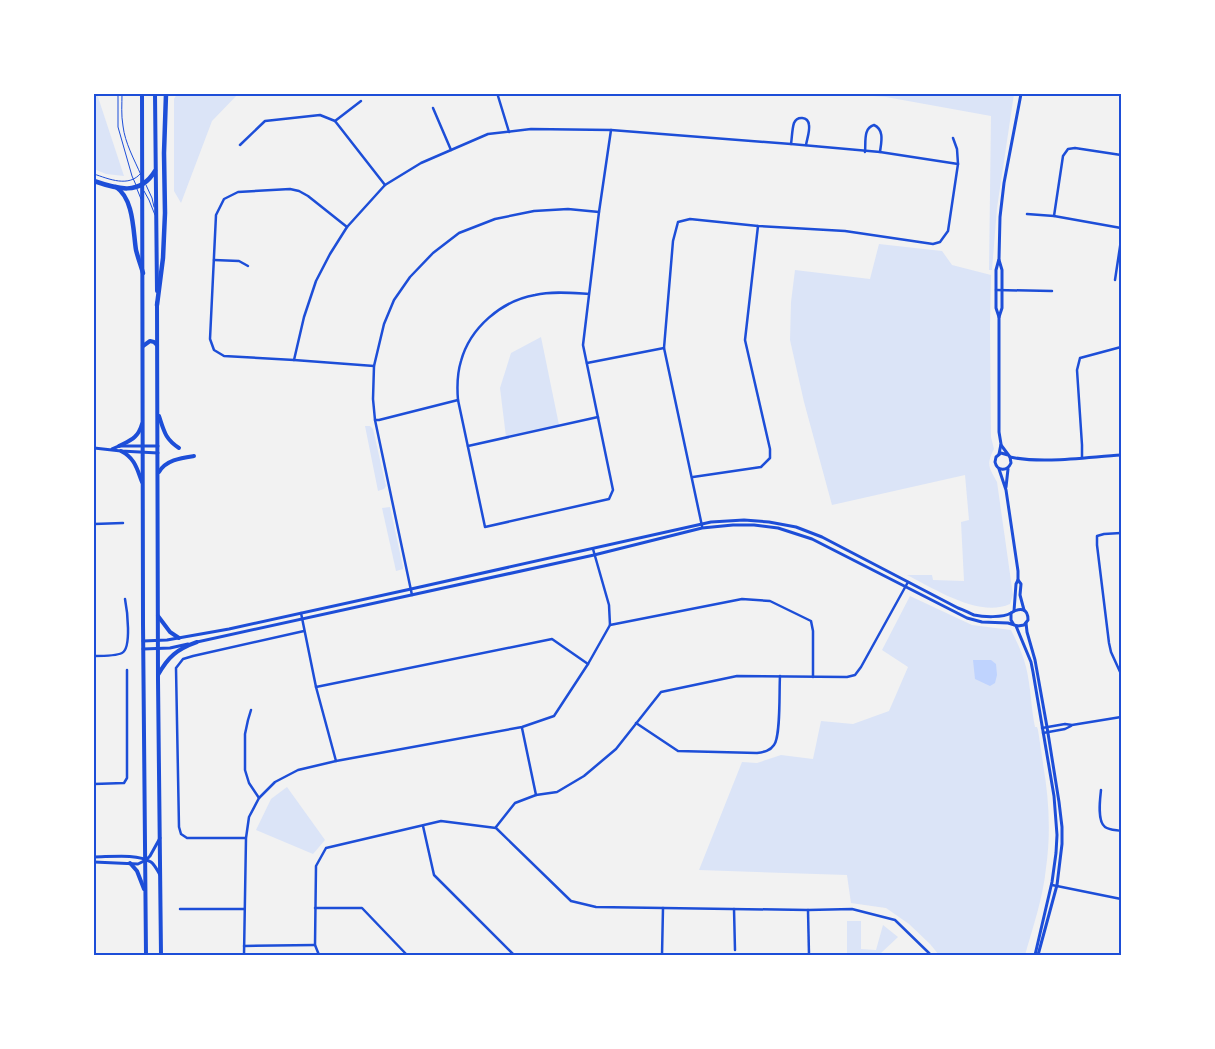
<svg xmlns="http://www.w3.org/2000/svg" width="1215" height="1049" viewBox="0 0 1215 1049" font-family="'Source Sans 3',sans-serif">
	<rect width="100%" height="100%" fill="#f2f2f2"/>
	<g fill="#dbe4f7">
		<path d="M94,94h3l27,82 -18,-2 -12,-5z"/>
		<path d="M177,94h61l-26,27 -31,82 -7,-12v-92z"/>
		<path d="M845,94h169l-17,114 -5,62h-3l2,-154 -105,-19z"/>
		<path d="M879,244l63,7 10,14 39,10 -1,53 1,109 3,12c-8,16 -5,18 3,33l16,113 -3,9c-31,14 -75,-15 -103,-29h25l1,5 31,1 -3,-59 8,-2 -4,-45 -133,30 -28,-103 -14,-62 1,-38 4,-32 75,9z"/>
		<path d="M541,337l18,88 -53,12 -6,-49 11,-35z"/>
		<path d="M365,426h5l3,3 13,57 -2,3 -6,2z"/>
		<path d="M390,507l13,60v2l-7,2 -14,-63z"/>
		<path d="M910,596l62,29 39,5c6,12 12,24 15,37 5,20 5,41 9,60h2l1,3 5,33v1c6,34 8,70 3,104 -3,30 -13,59 -21,87h-86l-9,-11 -21,-20 -23,-16 -35,-5 -4,-28 -148,-5 43,-108 15,1 24,-8 32,4 8,-38 32,3 36,-13 19,-44 -26,-17z"/>
		<path d="M287,787l38,53 -12,14 -57,-24 15,-31z"/>
		<path d="M847,921h14v28l15,1 7,-25 15,12 -17,16 2,2h-36z"/>
	</g>
	<path fill="#bfd3fe" d="M973,660h18l5,4 1,11 -2,8 -5,3 -15,-7z"/>
	<g fill="none" stroke-linecap="round" stroke-linejoin="round">
		<g stroke="#1d4ed8" stroke-width="1">
			<path d="M118,94v33l14,49 4,9"/>
			<path d="M122,94c0,10 -1,21 1,32 2,17 11,33 18,49"/>
			<path d="M94,174c15,5 35,14 47,-1"/>
			<path d="M146,185l6,13 2,9"/>
			<path d="M137,189l4,10"/>
			<path d="M144,191l5,9 6,15"/>
		</g>
		<g stroke="#1d4ed8" stroke-width="2.5">
			<path d="M498,96l11,36"/>
			<path d="M433,108l18,42"/>
			<path d="M335,121l26,-20"/>
			<path d="M791,144c1,-6 1,-15 3,-21 3,-7 14,-7 15,2 1,6 -2,14 -3,20"/>
			<path d="M240,145l25,-24 55,-6 15,6 50,64"/>
			<path d="M865,152c1,-10 -2,-24 9,-27 11,5 7,18 6,27"/>
			<path d="M1027,214l27,2 67,12"/>
			<path d="M1054,216l9,-60 5,-7 7,-1 46,7"/>
			<path d="M347,227l-39,-31 -9,-5 -9,-2 -52,3 -14,7 -8,16 -6,124 4,11 10,6 70,4 80,6"/>
			<path d="M214,260l25,1 9,5"/>
			<path d="M1115,280l6,-40"/>
			<path d="M996,290l56,1"/>
			<path d="M589,294c-17,-1 -37,-3 -54,1 -34,6 -65,33 -74,66 -4,13 -4,27 -3,39l27,127 124,-28 4,-9 -30,-145 16,-133 12,-82"/>
			<path d="M294,360l10,-43 12,-36 14,-27 17,-27 38,-42 36,-22 67,-29 43,-5 80,1 180,14 89,8 78,12"/>
			<path d="M587,363l77,-15"/>
			<path d="M375,420h4l79,-20"/>
			<path d="M468,446l130,-29"/>
			<path d="M1082,457v-12l-5,-75 3,-12 41,-11"/>
			<path d="M693,477l68,-10 9,-9v-9l-25,-109 13,-114"/>
			<path d="M94,524l29,-1"/>
			<path d="M702,526l-38,-178 9,-107 5,-19 12,-3 68,7 87,5 88,13 7,-2 8,-11 10,-67 -1,-15 -4,-11"/>
			<path d="M1121,533l-17,1 -7,2v9l12,98 2,9 10,22"/>
			<path d="M412,595l-37,-175 -2,-21 1,-33 10,-42 10,-24 16,-23 23,-24 26,-20 36,-14 39,-8 34,-2 31,3"/>
			<path d="M301,613l15,74 20,74"/>
			<path d="M610,625l132,-26 28,2 41,20 2,10v46"/>
			<path d="M94,656c6,0 22,0 28,-3 10,-5 5,-44 3,-54"/>
			<path d="M316,687l236,-48 36,25"/>
			<path d="M251,710l-3,10 -3,14v36l4,13 10,15"/>
			<path d="M636,723l42,28 79,2c7,-1 13,-2 17,-8 7,-9 5,-55 6,-69"/>
			<path d="M522,728l14,67"/>
			<path d="M1042,728l23,-4 7,1 49,-8"/>
			<path d="M1043,733l22,-4 6,-3"/>
			<path d="M94,784l30,-1 3,-5v-108"/>
			<path d="M1101,790c-1,9 -4,31 4,37 4,3 11,3 16,4"/>
			<path d="M423,826l11,49 80,80"/>
			<path d="M496,827l19,-24 21,-8 21,-3 27,-16 32,-27 45,-57 76,-16 110,1 8,-2 6,-8 47,-85"/>
			<path d="M245,838h-58l-6,-4 -2,-7 -3,-159 7,-9 10,-3 111,-25"/>
			<path d="M1052,885l69,14"/>
			<path d="M315,908h47l45,47"/>
			<path d="M180,909h64"/>
			<path d="M734,909l1,41"/>
			<path d="M808,910l1,45"/>
			<path d="M244,946l71,-1"/>
			<path d="M244,955l2,-117 3,-21 10,-19 16,-16 23,-12 38,-9 186,-34 32,-11 34,-52 22,-39 -1,-20 -16,-56"/>
			<path d="M319,955l-4,-10 1,-79 10,-18 115,-27 55,7 75,73 25,6 212,3 44,-1 43,11 36,35"/>
			<path d="M662,955l1,-47"/>
		</g>
		<g stroke="#1d4ed8" stroke-width="3">
			<path d="M999,317l-3,-9v-38l3,-11 1,-42 4,-34 17,-89"/>
			<path d="M1001,445l9,12 1,6c-4,9 -14,8 -16,-1l1,-5 5,-4 7,2"/>
			<path d="M94,448l27,3 37,2"/>
			<path d="M112,449l7,-3h39"/>
			<path d="M999,454l2,-10 -2,-12v-115l3,-9v-38l-3,-10"/>
			<path d="M1010,457c32,7 78,0 111,-2"/>
			<path d="M999,469l7,21 12,81v9l3,4 -1,11 4,15"/>
			<path d="M1006,487l2,-18"/>
			<path d="M1014,611l2,-27 2,-4"/>
			<path d="M1026,623l1,9 8,28 12,67 12,75 3,25v17l-5,41 -19,70"/>
			<path d="M1016,626l15,36 2,10 21,124 3,39 -1,18 -4,29 -17,73"/>
			<path d="M143,641l24,-1 62,-11 182,-40 300,-67 33,-2 25,2 27,5 26,10 136,71c6,2 11,5 16,7 9,2 29,3 37,-2"/>
			<path d="M197,642l397,-87 108,-27 31,-3h21l24,3 34,11 155,79 15,4 26,1 10,3 6,-1 4,-5c0,-12 -8,-13 -17,-7v7l3,5"/>
			<path d="M143,649l27,-1 18,-4"/>
			<path d="M94,857c15,0 43,-4 57,5 4,3 6,8 9,13"/>
			<path d="M94,862l44,2 8,-4 4,-4 10,-18"/>
		</g>
		<g stroke="#1d4ed8" stroke-width="4">
			<path d="M142,94l1,530 3,331"/>
			<path d="M155,94l2,197"/>
			<path d="M157,303l1,377 3,275"/>
			<path d="M143,346l7,-5 4,1 3,3"/>
			<path d="M159,416c5,15 6,23 20,32"/>
			<path d="M119,446c12,-6 19,-8 23,-22"/>
			<path d="M121,451c14,7 16,18 21,31"/>
			<path d="M159,472c7,-12 22,-14 35,-16"/>
			<path d="M158,616l12,16 9,6"/>
			<path d="M158,675c10,-18 19,-26 39,-33"/>
			<path d="M130,863l7,8 7,18"/>
		</g>
		<g stroke="#1d4ed8" stroke-width="4.5">
			<path d="M94,181c23,8 46,15 61,-10"/>
			<path d="M116,187c18,12 17,44 20,63 2,8 5,16 7,23"/>
			<path d="M157,305l6,-47 2,-45 -1,-60 2,-59"/>
		</g>
	</g>
	<rect width="1215" height="1049" fill="none" stroke="#ffffff" stroke-width="190"/>
	<rect x="95" y="95" width="1025" height="859" fill="none" stroke="#1d4ed8" stroke-width="2"/>
</svg>
